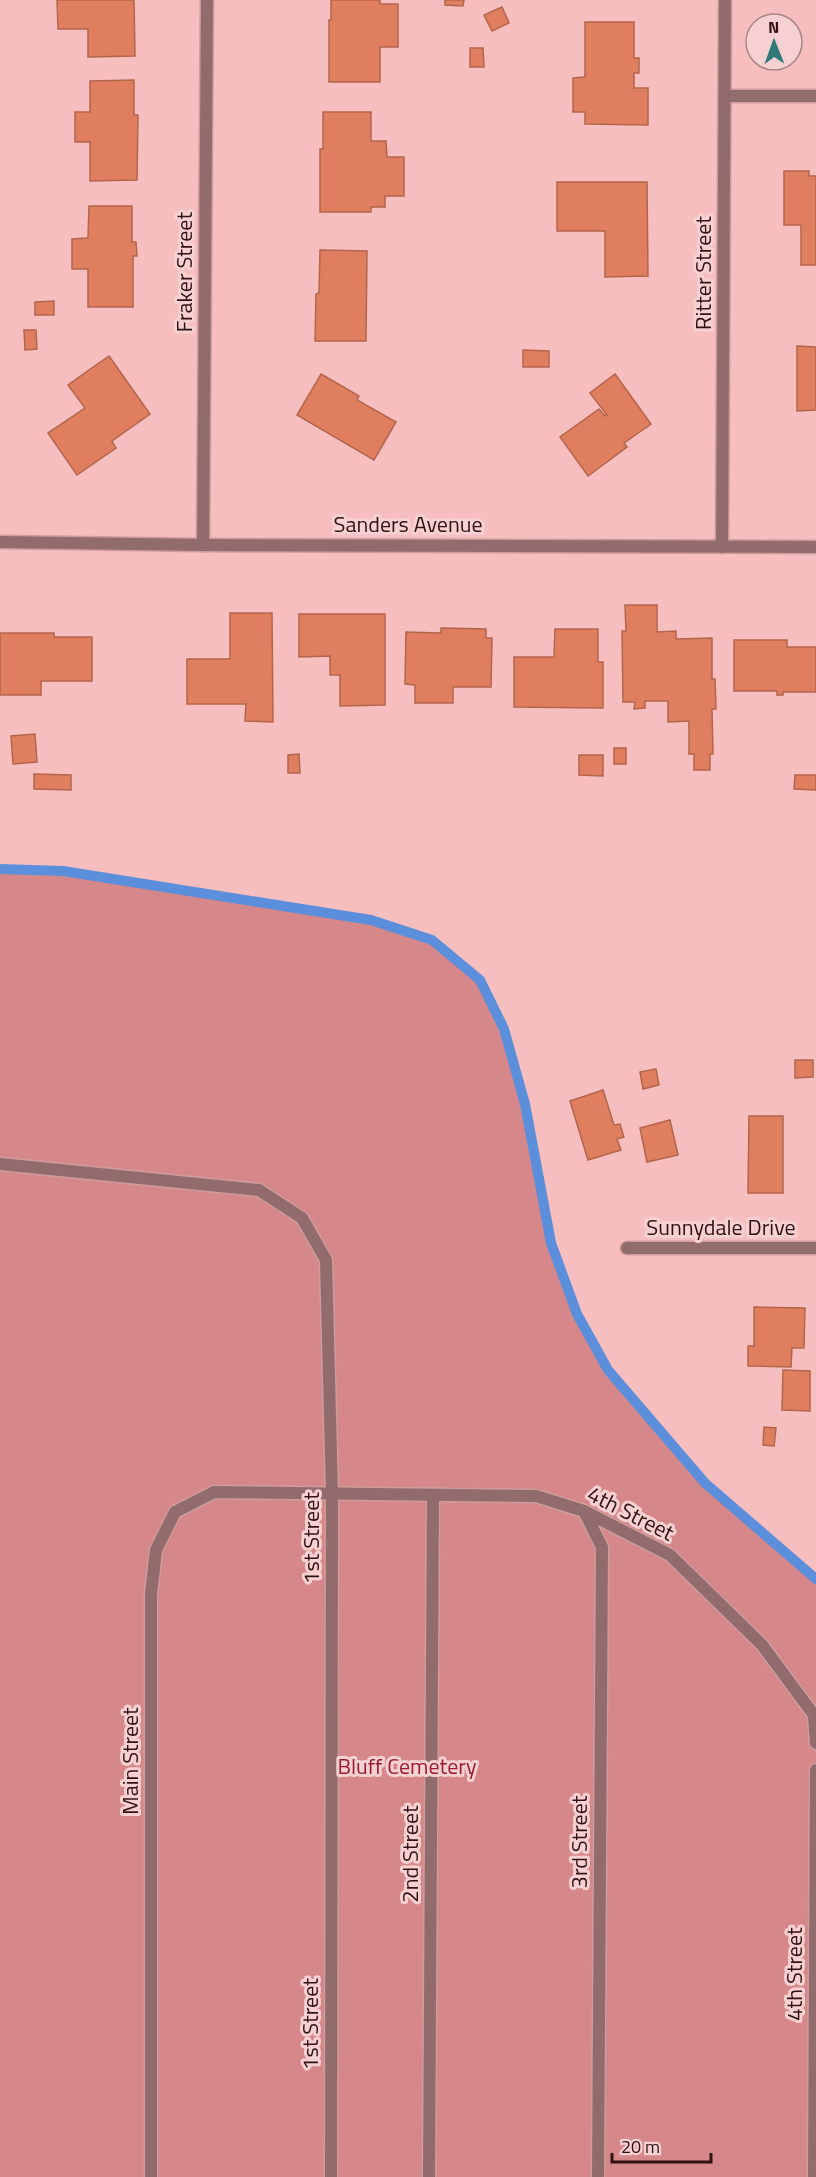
<svg xmlns="http://www.w3.org/2000/svg" width="816" height="2177" viewBox="0 0 816 2177" font-family="'Titillium Web',sans-serif">
	<rect width="100%" height="100%" fill="#f6bebe"/>
	<path fill="#d58789" d="M0,869l63,2 308,49 61,19 48,41 24,49 21,75 26,139 26,71 31,56 97,113 111,96v598h-816z"/>
	<g fill="none" stroke-linecap="round" stroke-linejoin="round">
		<path stroke="#5b8edb" stroke-width="10" d="M0,869l63,2 308,49 61,20 48,40 24,49 21,75 26,139 26,71 31,56 97,113 111,96"/>
	</g>
	<g fill="#e07f60" stroke="#b3654c" stroke-width="1.5">
		<path d="M57,0h77l1,56 -47,1v-28h-30z"/>
		<path d="M331,0h49v4h18v43h-18v35h-51v-62h2z"/>
		<path d="M445,0h19l-1,6 -18,-1z"/>
		<path d="M502,7l7,16 -17,8 -8,-16z"/>
		<path d="M585,22h49v36h5v15h-5v15h14v37l-63,-1v-12h-12v-34l12,-1z"/>
		<path d="M470,48h13l1,19h-14z"/>
		<path d="M134,80v35h4l-1,65 -47,1v-39h-15v-30h15v-31z"/>
		<path d="M323,112h48v29h15l1,16h17v39h-19v11h-14v5h-51v-63h3z"/>
		<path d="M784,171h25v5h7v89h-15v-40h-17z"/>
		<path d="M557,182h90l1,94 -43,1v-46h-48z"/>
		<path d="M89,206h43v36h4l1,14h-4v51h-45v-38h-16v-30l16,-1z"/>
		<path d="M320,250l47,1 -1,90h-51l1,-47 3,-1z"/>
		<path d="M54,301v14h-19v-13z"/>
		<path d="M24,330h12l1,19 -12,1z"/>
		<path d="M797,346l19,1v63l-19,1z"/>
		<path d="M523,350l26,1v16h-26z"/>
		<path d="M109,356l41,58 -38,27 4,7 -39,27 -29,-42 37,-25 -17,-23z"/>
		<path d="M321,374l38,22 -2,4 39,22 -22,38 -77,-45z"/>
		<path d="M615,374l36,50 -27,19 3,4 -39,29 -28,-39 39,-28 6,7 2,-1 -17,-22z"/>
		<path d="M625,605h32v27l19,-1v8l36,-1v41h3l1,30h-4l1,45h-3v16h-16v-16h-5v-33l-21,1v-21h-23v7l-11,1 1,-7h-12l-1,-71h4z"/>
		<path d="M230,613h42l1,109 -28,-1 1,-17h-59v-45h43z"/>
		<path d="M299,614h86v91l-45,1v-31h-10v-19l-31,1z"/>
		<path d="M441,628l45,1v9h6l-1,49h-38v16h-38v-18l-10,-1 1,-52 35,1z"/>
		<path d="M555,629h43v33h5v46l-89,-1v-50h40z"/>
		<path d="M0,633h54v4h38v44h-51v14h-41z"/>
		<path d="M734,640h53v7h29v45h-33v3h-6v-4h-43z"/>
		<path d="M35,734l2,28 -24,2 -2,-28z"/>
		<rect x="614" y="748" width="12" height="16"/>
		<path d="M299,754l1,19h-12v-18z"/>
		<path d="M579,755h24v21l-24,-1z"/>
		<path d="M34,774l37,1v15l-37,-1z"/>
		<path d="M795,775h21v15l-22,-1z"/>
		<path d="M795,1060h18v17l-18,1z"/>
		<path d="M656,1069l3,16 -16,4 -3,-17z"/>
		<path d="M603,1090l11,35 6,-1 4,13 -7,2 4,11 -33,10 -18,-59z"/>
		<path d="M749,1116h34v77h-35z"/>
		<path d="M670,1120l8,35 -31,7 -7,-34z"/>
		<path d="M754,1307l51,1 -1,40h-12l-1,19 -43,-1v-20h6z"/>
		<path d="M783,1370l27,1v40l-28,-1z"/>
		<path d="M764,1427l12,1 -2,18 -11,-1z"/>
	</g>
	<g fill="none" stroke-linecap="round" stroke-linejoin="round">
		<g stroke="#cf9b9c" stroke-width="15">
			<g id="service">
				<path d="M0,1164l259,26 43,28 24,42 6,234 -1,683"/>
				<path d="M584,1511l18,36 -4,630"/>
				<path d="M151,2177v-583l5,-44 19,-38 39,-20 322,4 48,15 86,44 92,90 52,70 2,28"/>
				<path d="M429,2177l4,-682"/>
				<path d="M814,2177l2,-407"/>
			</g>
		</g>
		<g stroke="#cf9b9c" stroke-width="15">
			<g id="minor">
				<path d="M725,96h91"/>
				<path d="M0,542l203,3 613,2"/>
				<path d="M203,545l4,-545"/>
				<path d="M722,547l3,-547"/>
				<path d="M627,1248h189"/>
			</g>
		</g>
		<use href="#service" stroke="#926c6c" stroke-width="12"/>
		<use href="#minor" stroke="#926c6c" stroke-width="12"/>
	</g>
	<g text-anchor="middle" stroke-width="6" stroke-linejoin="round" paint-order="stroke">
		<g font-size="22" fill="#321113" stroke="#f7d1d1">
			<text transform="translate(184 272) rotate(-90)" y="8">Fraker Street</text>
			<text transform="translate(703 273) rotate(-90)" y="8">Ritter Street</text>
			<text x="408" y="532">Sanders Avenue</text>
			<text x="721" y="1235">Sunnydale Drive</text>
			<text transform="translate(631 1513) rotate(27)" y="8">4th Street</text>
			<text transform="translate(311 1538) rotate(-90)" y="8">1st Street</text>
			<text transform="translate(130 1761) rotate(-90)" y="8">Main Street</text>
			<text transform="translate(579 1842) rotate(-90)" y="8">3rd Street</text>
			<text transform="translate(410 1854) rotate(-90)" y="8">2nd Street</text>
			<text transform="translate(794 1974) rotate(-90)" y="8">4th Street</text>
			<text transform="translate(310 2024) rotate(-90)" y="8">1st Street</text>
		</g>
		<g font-size="22" fill="#981b30" stroke="#f7d1d1">
			<text x="407" y="1774">Bluff Cemetery</text>
		</g>
	</g>
	<g transform="translate(774 42) rotate(359)"><circle r="28" fill="#f7d1d1" stroke="#a88485" stroke-width="1.5"/>
	<path d="M0-4.5L10 22L0 15L-10 22Z" fill="#2f797b"/>
	<text y="-9" font-size="16" font-weight="bold" text-anchor="middle" fill="#321113">N</text>
	</g>
	<path d="M612 2153v9h99v-9" fill="none" stroke="#321113" stroke-width="3"/>
	<text x="621" y="2153" font-size="18" fill="#321113" stroke="#f7d1d1" stroke-width="4.5" paint-order="stroke">20 m</text>
</svg>
